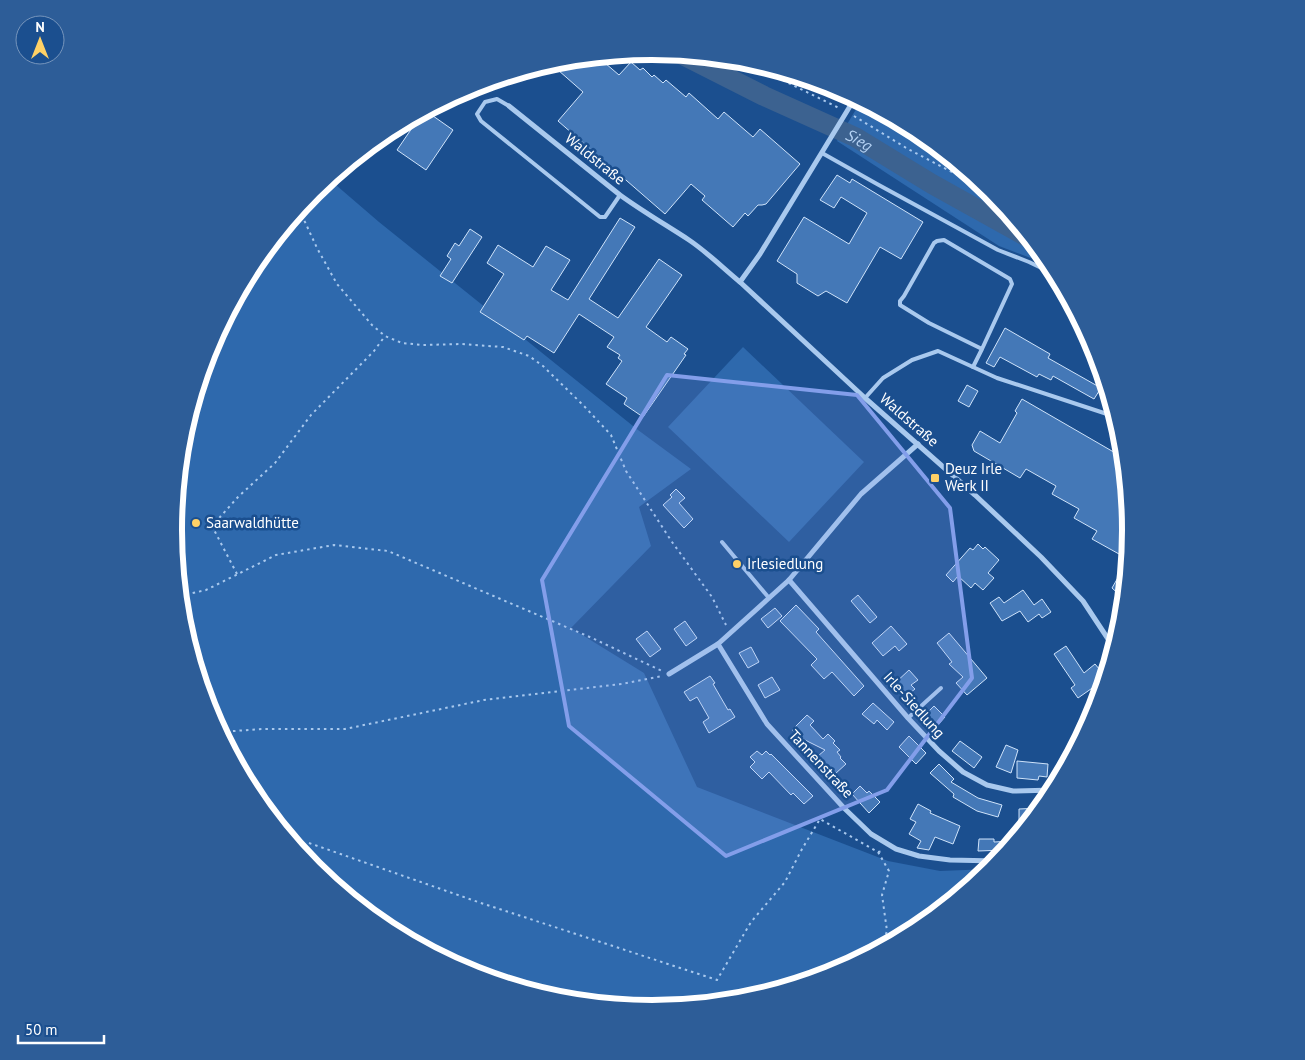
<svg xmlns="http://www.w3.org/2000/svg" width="1305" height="1060" viewBox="0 0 1305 1060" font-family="'PT Sans',sans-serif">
	<rect width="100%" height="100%" fill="#1b4f8f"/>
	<g fill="#2e69ad">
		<path d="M861,101l58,31 72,60 62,76 -9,-5 -45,-17 -162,-105z"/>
		<path d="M329,179l50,43 259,208 53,39 -52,38 12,39 -80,82 73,45 53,114 191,74 52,10 50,-2 -72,59 -83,44 -89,28 -94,9 -93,-10 -90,-27 -83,-44 -72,-60 -60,-72 -44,-83 -27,-90 -9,-93 9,-94 27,-89 45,-83 59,-73z"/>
		<path d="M743,347l121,115 -75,80 -121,-115z"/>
	</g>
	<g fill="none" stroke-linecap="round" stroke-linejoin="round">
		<path stroke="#3c6290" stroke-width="20" id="s1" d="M681,54l83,42 91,41 77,47 97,54"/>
	</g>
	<g fill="#4478b7" stroke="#cfe3fa">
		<path d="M598,57l21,18 12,-13 9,8 3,-2 9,9 2,-2 9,8 3,-3 20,17 3,-4 29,26 6,-7 29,25 7,-8 40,35 -34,40 -4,1h-4l-10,11 -3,-3 -12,14 -31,-27 3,-4 -14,-12 -26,30 -107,-93 25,-29 -33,-29 9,-3z"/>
		<path d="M426,111l27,19 -27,40 -29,-20 26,-38z"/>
		<path d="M837,175l13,8 2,-4 71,43 -22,37 -21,-12 -33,56 -21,-12 -8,5 -21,-13v-9l-20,-13 27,-44 45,27 18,-31 -26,-16 -7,11 -14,-8z"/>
		<path d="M620,218l15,9 -46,72 29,19 41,-59 23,16 -36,52 21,15 4,-5 17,12 -4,5 2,1 -43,62 -19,-13 3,-6 -21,-14 16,-23 -4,-3 2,-3 -13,-8 7,-10 -35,-23 -25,39 -27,-17 -3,4 -44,-28 24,-38 -17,-11 11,-18 35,22 13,-21 24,14 -19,30 17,10z"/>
		<path d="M470,229l12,8 -30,46 -12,-7 11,-17 -4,-3 8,-13 4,3z"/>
		<path d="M1005,328l45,26 -2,4 53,30 -7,11 -41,-23 -2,4 -12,-6 -2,3 -37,-20 -6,10 -8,-4z"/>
		<path d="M967,385l11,6 -9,16 -11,-6z"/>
		<path d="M1022,399l102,59 7,72 -3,29 -36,-20 5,-8 -23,-13 5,-9 -27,-15 4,-8 -30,-17 -6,9 -46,-27 -2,-6 8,-14 20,12 17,-30 -2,-2z"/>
		<path d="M676,489l9,9 -6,5 14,16 -9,9 -21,-23 9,-8 -2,-2z"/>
		<path d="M978,544l5,5 2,-2 14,13 -11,13 6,5 -11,12 -8,-7 -4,5 -13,-12 -5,6 -7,-7 24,-27 3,2z"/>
		<path d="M1128,560l-2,25 -2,14 -12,-11z"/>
		<path d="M1023,590l11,15 8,-6 9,13 -9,6 -3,-4 -11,8 -8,-11 -18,10 -12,-18 9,-6 5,6z"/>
		<path d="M858,595l19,22 -7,6 -19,-22z"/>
		<path d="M796,605l23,24 -3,3 48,54 -10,10 -22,-24 -8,7 -13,-14 6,-6 -37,-38z"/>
		<path d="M775,608l7,8 -14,12 -7,-9z"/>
		<path d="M685,621l12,17 -11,8 -12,-17z"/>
		<path d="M891,626l16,18 -8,7 -4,-5 -12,10 -11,-13z"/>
		<path d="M647,631l14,18 -11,8 -14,-18z"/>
		<path d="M949,633l38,45 -20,17 -11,-12 7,-6 -14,-13 3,-2 -15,-19z"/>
		<path d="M1066,646l18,27 11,-9 5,6 10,-7 -8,26 -4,-5 -20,14 -7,-10 4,-3 -21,-31z"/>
		<path d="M751,647l8,15 -11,6 -9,-15z"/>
		<path d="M909,670l9,10 -7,5 4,4 -10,8 -11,-13z"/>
		<path d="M710,676l5,7 -2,1 15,26 2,-1 5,8 -26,16 -6,-11 6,-4 -12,-21 -7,4 -6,-9z"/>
		<path d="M772,677l8,13 -15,8 -7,-13z"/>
		<path d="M873,703l21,19 -7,8 -10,-10 -3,4 -12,-10z"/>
		<path d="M934,706l11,11 -9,10 -12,-11z"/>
		<path d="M807,715l7,6 -4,4 13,14 5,-5 7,7 -2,2 7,7 -3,2 4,5 -1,1 6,6 -11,10 -17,-18 7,-6 -24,-12 -9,-8z"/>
		<path d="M909,736l17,17 -10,11 -17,-17z"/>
		<path d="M960,741l22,16 -8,11 -22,-17z"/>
		<path d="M1006,745l12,5 -7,23 -15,-6z"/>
		<path d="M757,751l5,4 4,-4 4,4 1,-1 42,42 -9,8 -11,-11 -2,2 -22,-23 -7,7 -12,-12 5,-5 -5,-5z"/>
		<path d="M1017,761l31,3 -1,13 -8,-1 -1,4 -21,-2z"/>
		<path d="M939,764l15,15 -3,3 27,16 24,7 -4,12 -21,-6 -24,-14 1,-3 -24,-21z"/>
		<path d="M860,786l7,7 2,-2 11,11 -11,11 -17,-19z"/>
		<path d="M918,804l13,7 -1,2 30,13 -7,18 -18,-7 -6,13 -12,-2 4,-7 -12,-7 7,-12 -6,-3z"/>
		<path d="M1041,808l-11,14h-11v-13z"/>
		<path d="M979,839h15v3l19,-1 -7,9 -28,1z"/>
	</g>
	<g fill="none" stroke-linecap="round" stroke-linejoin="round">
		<g stroke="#a9c9ee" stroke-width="2" stroke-dasharray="2.5 4" stroke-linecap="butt">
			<path d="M742,60l97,48"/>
			<path d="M854,116l54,33 84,44"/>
			<path d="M299,209l18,39 20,36 35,41 13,11 17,7 20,2 39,-1 42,3 26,9 14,10 41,40 27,29 15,36 46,71 40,55 14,28"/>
			<path d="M237,574l-25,-48 26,-29 37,-34 36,-48 63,-64 11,-15"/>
			<path d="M180,596l26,-6 70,-35 58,-10 54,6 204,87 70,33"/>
			<path d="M220,732l42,-3h83l139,-29 138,-16 40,-8"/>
			<path d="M309,843l169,59 239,78 34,-58 34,-40 17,-33 18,-30 58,33 5,-1"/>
			<path d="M878,852l11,19 -7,24 5,36 -3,9"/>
		</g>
		<g stroke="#a9c9ee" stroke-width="4">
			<path d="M509,106l-12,-7 -12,3 -8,12 4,7 119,96h5l15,-22"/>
			<path d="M822,153l55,31 121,66 31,12 27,13"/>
			<path d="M973,367l9,-18 -53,-26 -29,-18v-4l4,-5 30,-53 3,-2 7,-1 66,39 2,5 -30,65"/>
			<path d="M865,398l18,-20 29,-18 26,-9 59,27 110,36 8,-1"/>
			<path d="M722,542l47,56"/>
			<path d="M908,718l33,-30"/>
		</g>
		<g stroke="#a9c9ee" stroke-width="5">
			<path d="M855,98l-95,156 -20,28 125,116 110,97 66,62 42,44 31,47"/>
			<path d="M509,106l111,89c22,16 46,30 69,45 18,12 34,28 51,42"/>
			<path d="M789,580l119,138 31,33 24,21 24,13 26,6 41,-1"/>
			<path d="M718,644l49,80 77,84 27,26 25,15 23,7 31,4 47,1"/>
			<path d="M669,674l49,-30 51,-46 20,-18 72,-86 57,-50"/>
		</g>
	</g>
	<path fill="#839eea" fill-opacity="0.2" stroke="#839eea" stroke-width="4" stroke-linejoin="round" d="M667,375l190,20 93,113 22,170 -85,112 -161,66 -157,-130 -27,-146z"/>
	<g fill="#ffd166" stroke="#1b4f8f" stroke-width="2">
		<rect x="930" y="473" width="10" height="10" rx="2.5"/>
		<circle cx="196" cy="523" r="5"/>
		<circle cx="737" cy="564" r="5"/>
	</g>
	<g text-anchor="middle" stroke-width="5" stroke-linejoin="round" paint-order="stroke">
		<g font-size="15" fill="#fff" stroke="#1b4f8f">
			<text transform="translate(595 159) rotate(39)" y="5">Waldstraße</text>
			<text transform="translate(909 420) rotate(41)" y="5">Waldstraße</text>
			<text transform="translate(914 705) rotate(48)" y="5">Irle-Siedlung</text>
			<text transform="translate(821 764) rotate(47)" y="5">Tannenstraße</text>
		</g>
		<g font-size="15" fill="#fff" stroke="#1b4f8f" text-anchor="start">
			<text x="945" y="474">Deuz Irle<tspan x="945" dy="17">Werk II</tspan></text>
			<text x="206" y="528">Saarwaldhütte</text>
			<text x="747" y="569">Irlesiedlung</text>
		</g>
		<g font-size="16" font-style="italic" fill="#b5d3f5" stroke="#1b4f8f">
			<text dy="6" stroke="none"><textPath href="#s1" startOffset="198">Sieg</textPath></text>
		</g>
	</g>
	<path d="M0 0H1305V1060H0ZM182 530a470 470 0 1 1 940 0a470 470 0 1 1-940 0Z" fill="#2d5d98" fill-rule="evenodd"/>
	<path fill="none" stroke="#fff" stroke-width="6" d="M182 530a470 470 0 1 1 940 0a470 470 0 1 1-940 0Z"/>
	<g transform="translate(40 40)"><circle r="24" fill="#1b4f8f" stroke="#7695bc"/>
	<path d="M0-4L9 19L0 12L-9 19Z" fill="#ffd166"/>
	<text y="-8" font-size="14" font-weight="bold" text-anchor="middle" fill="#ffffff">N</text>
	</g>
	<path d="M18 1035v8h86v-8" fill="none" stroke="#ffffff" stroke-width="2.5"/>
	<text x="25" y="1035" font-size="15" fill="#ffffff" stroke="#1b4f8f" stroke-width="4" paint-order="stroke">50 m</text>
</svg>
